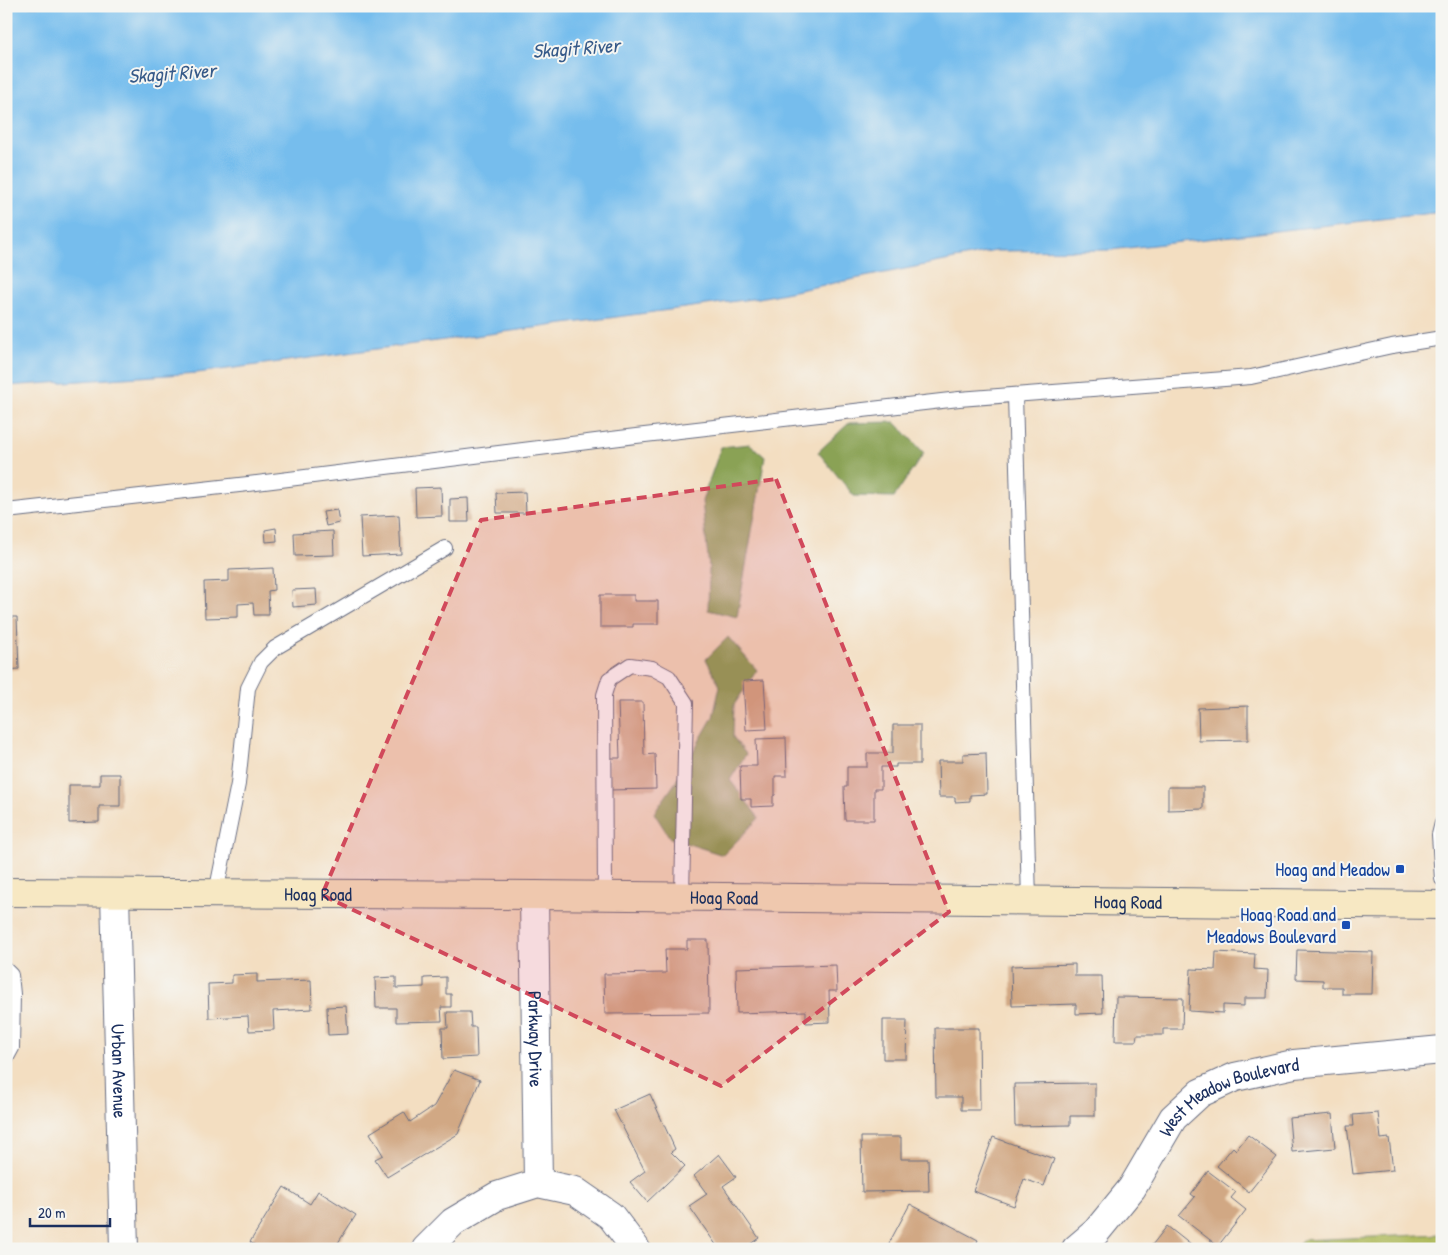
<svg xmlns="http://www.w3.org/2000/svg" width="1448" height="1255" viewBox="0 0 1448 1255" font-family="'Patrick Hand',sans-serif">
	<rect width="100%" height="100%" fill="#f6f6f2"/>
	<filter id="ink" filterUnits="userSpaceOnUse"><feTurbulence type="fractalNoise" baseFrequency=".02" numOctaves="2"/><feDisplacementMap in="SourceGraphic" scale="10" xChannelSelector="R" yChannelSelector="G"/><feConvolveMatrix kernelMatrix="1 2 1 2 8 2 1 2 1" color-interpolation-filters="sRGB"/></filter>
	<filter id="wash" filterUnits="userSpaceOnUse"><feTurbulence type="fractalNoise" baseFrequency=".0096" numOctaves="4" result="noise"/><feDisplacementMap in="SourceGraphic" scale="20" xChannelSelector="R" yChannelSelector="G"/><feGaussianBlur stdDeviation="1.12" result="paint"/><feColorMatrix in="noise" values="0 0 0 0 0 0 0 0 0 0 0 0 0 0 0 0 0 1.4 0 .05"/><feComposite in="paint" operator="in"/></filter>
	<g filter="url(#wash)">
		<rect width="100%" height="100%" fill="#f3dec1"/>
		<path fill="#aeba5c" stroke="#64745d" d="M1442,1234v15h-148l8,-9z"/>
		<g fill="#8aa254" stroke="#526859">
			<path d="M895,422l29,31 -30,44 -40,-1 -36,-44 31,-29z"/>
			<path d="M750,444l15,13 -28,160 -29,-7 1,-42 -7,-67 19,-54z"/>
			<path d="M728,637l29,33 -23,35 -1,32 13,17 -16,26 29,38 -36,37 -53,-17 -16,-25 21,-30 38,-66 7,-31 -14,-27z"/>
		</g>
		<path fill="#76bded" stroke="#4876a6" d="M6,6h1436v206l-332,38 -115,1 -236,47 -562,75 -191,13z"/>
		<g id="blocks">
			<g fill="#d1a884">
				<path d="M441,487l1,29 -26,1 -1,-29z"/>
				<path d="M525,492l1,21h-29l-1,-20z"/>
				<path d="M468,498l1,24h-19v-23z"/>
				<path d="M337,510l2,13 -13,3 -3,-14z"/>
				<path d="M399,515l2,39 -39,2 -2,-39z"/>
				<path d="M276,528l1,13 -11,1 -1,-12z"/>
				<path d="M333,531l1,24 -39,1 -1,-23z"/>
				<path d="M273,568l1,22 -6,1 1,24h-15l-1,-12 -15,1v13l-33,1 -1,-36 25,-1v-11z"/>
				<path d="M316,589l1,16 -24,2 -1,-17z"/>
				<path d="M600,595h34v6h24v23h-25v3h-33z"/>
				<path d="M6,617h11l2,52 -13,1z"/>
				<path d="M764,680l3,49 -21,1 -3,-49z"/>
				<path d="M618,702h25l1,53 11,-1 1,35 -47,1 -1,-32h12z"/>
				<path d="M1248,706v34l-49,1 -1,-33z"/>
				<path d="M893,725h27v39h-24v3h-15v22h-7v31h-29l-1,-33h3v-20h20v-14h26z"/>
				<path d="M786,738l1,38h-12v19l-2,1v10l-22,1v-8h-10l-1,-33h17l-1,-27z"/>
				<path d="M986,753l1,41 -17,1v6l-15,1v-5h-16l-1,-36h25v-7z"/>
				<path d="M100,774h20v32h-21v16l-30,1v-38h31z"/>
				<path d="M1168,787h35v22l-35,1z"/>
				<path d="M687,940h21l1,73 -104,1 -1,-40 62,-1 -1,-24h22z"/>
				<path d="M1297,950l76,2 -1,42h-30v-7h-19v-7l-27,-1z"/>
				<path d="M1216,952l39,2 -1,15 14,1 -1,28h-23v8l-21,-1v8l-34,-2 2,-42 24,1z"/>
				<path d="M1075,964v12h27l1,37 -27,1v-10l-64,2 -1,-40z"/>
				<path d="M836,965l1,26h-8l1,31 -24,1v-12l-69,2 -1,-45z"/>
				<path d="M257,974v8l54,-2 1,29 -39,2 1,19 -25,1 -1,-15 -39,2 -1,-34 24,-1v-8z"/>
				<path d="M396,977v11l28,-1v-9l22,-1v17h5v13h-10l1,14 -46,1v-14h-20l-1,-30z"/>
				<path d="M1116,997l67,1 -1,31h-19v6h-26l-1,6h-21z"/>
				<path d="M346,1006l2,28 -20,1 -1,-28z"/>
				<path d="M447,1012h23l1,15h5l1,30 -34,2 -1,-31h6z"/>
				<path d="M883,1020h24l-1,39h-23z"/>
				<path d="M935,1028h44l1,82h-19v-13h-25z"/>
				<path d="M454,1070l26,10 -22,54 -71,43 -12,-18 8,-4 -13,-22 34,-21 6,10 24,-16z"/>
				<path d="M1095,1083v33h-25v9l-55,1 -1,-42z"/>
				<path d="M650,1094l25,55 -4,3 14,14 -38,36 -17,-20 15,-11 -31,-61z"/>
				<path d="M1378,1113l3,26 8,-1 4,32 -40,4 -6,-48h7l-1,-11z"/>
				<path d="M1332,1114l3,34 -43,4 -3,-34z"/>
				<path d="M1248,1135l29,22 -28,35 -32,-26 16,-19 3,3z"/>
				<path d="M861,1137h40v22h27l1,32 -67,1z"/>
				<path d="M993,1137l61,22 -10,27 -20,-7 -10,27 -41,-15z"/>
				<path d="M719,1154l17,23 -13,9 36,52 -16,11h-24l-30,-43 18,-12 -13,-18z"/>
				<path d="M1208,1171l28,21 -5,6 15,12 -28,36 -39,-30 16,-19 -4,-3z"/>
				<path d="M284,1187l26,17 8,-13 38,24 -22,34h-73l-11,-7z"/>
				<path d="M910,1204l68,36 -4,9h-84l-3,-2z"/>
				<path d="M1167,1226l29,23h-47z"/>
			</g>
		</g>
	</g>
	<g filter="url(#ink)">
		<use href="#blocks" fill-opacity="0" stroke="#676c81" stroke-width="1"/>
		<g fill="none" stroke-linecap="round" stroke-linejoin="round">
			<g stroke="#676c81" stroke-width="16">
				<g id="lane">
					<path d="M1015,395l14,505"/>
					<path d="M6,511l242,-27 388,-48 323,-37 292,-22 141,-31 50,-8"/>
					<path d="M1442,823l-3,12 3,44"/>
					<path d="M216,893l22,-109 10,-96 13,-26 14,-14 170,-100"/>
					<path d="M605,896l-1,-201 5,-16 21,-14 22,3 17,9 17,26 -4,193"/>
					<path d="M6,970l5,5 2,19 -1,54 -6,11"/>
				</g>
			</g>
			<g stroke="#676c81" stroke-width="30">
				<g id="street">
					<path id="s1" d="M115,893l9,356"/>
					<path id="s2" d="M534,895l4,288"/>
					<path d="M426,1249l27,-27 44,-26 41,-13 37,8 36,25 25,33"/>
					<path id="s3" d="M1076,1249l20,-17 36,-44 41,-70 27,-25 35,-16 59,-13 148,-14"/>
				</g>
			</g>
			<g stroke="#676c81" stroke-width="30">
				<g id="secondary">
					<path id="s4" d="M6,892l528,3 908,10"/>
				</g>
			</g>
			<use href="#lane" stroke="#fff" stroke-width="14"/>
			<use href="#street" stroke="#fff" stroke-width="28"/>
			<use href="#secondary" stroke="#f7e8c3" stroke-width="28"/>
		</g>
	</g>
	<path fill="#d1495b" fill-opacity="0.2" stroke="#d1495b" stroke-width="4" stroke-dasharray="10 6" stroke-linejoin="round" d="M776,479l173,433 -228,174 -399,-191 159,-375z"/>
	<g fill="#1a4fb4" stroke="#f6f6f2" stroke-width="2">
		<rect x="1395" y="864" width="10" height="10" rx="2.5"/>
		<rect x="1341" y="920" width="10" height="10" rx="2.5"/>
	</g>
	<g text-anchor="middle" stroke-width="4" stroke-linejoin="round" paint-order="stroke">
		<g font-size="19" fill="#164399" stroke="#f6f6f2" text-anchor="end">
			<text x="1390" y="876">Hoag and Meadow</text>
			<text x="1336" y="921">Hoag Road and<tspan x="1336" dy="22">Meadows Boulevard</tspan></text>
		</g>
		<g font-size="19" fill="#1b2f5e" stroke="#f6f6f2">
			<text dy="7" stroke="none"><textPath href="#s4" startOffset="312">Hoag Road</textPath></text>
			<text dy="7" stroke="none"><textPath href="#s4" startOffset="718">Hoag Road</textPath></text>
			<text dy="7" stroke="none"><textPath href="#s4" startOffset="1122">Hoag Road</textPath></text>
			<text dy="7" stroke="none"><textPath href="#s2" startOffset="144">Parkway Drive</textPath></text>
			<text dy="7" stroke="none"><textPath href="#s1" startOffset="178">Urban Avenue</textPath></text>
			<text dy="7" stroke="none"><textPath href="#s3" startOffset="225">West Meadow Boulevard</textPath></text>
		</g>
		<g font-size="20" font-style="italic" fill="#365a89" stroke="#f6f6f2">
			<text transform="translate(576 48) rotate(-4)" y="7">Skagit River</text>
			<text transform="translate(172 73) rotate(-4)" y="7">Skagit River</text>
		</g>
	</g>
	<rect width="1448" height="1255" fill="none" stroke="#f6f6f2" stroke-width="25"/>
	<path d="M30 1218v8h80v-8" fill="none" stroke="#1b2f5e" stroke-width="2.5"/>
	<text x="38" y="1218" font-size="15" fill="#1b2f5e" stroke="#f6f6f2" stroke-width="4" paint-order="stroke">20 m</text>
</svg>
